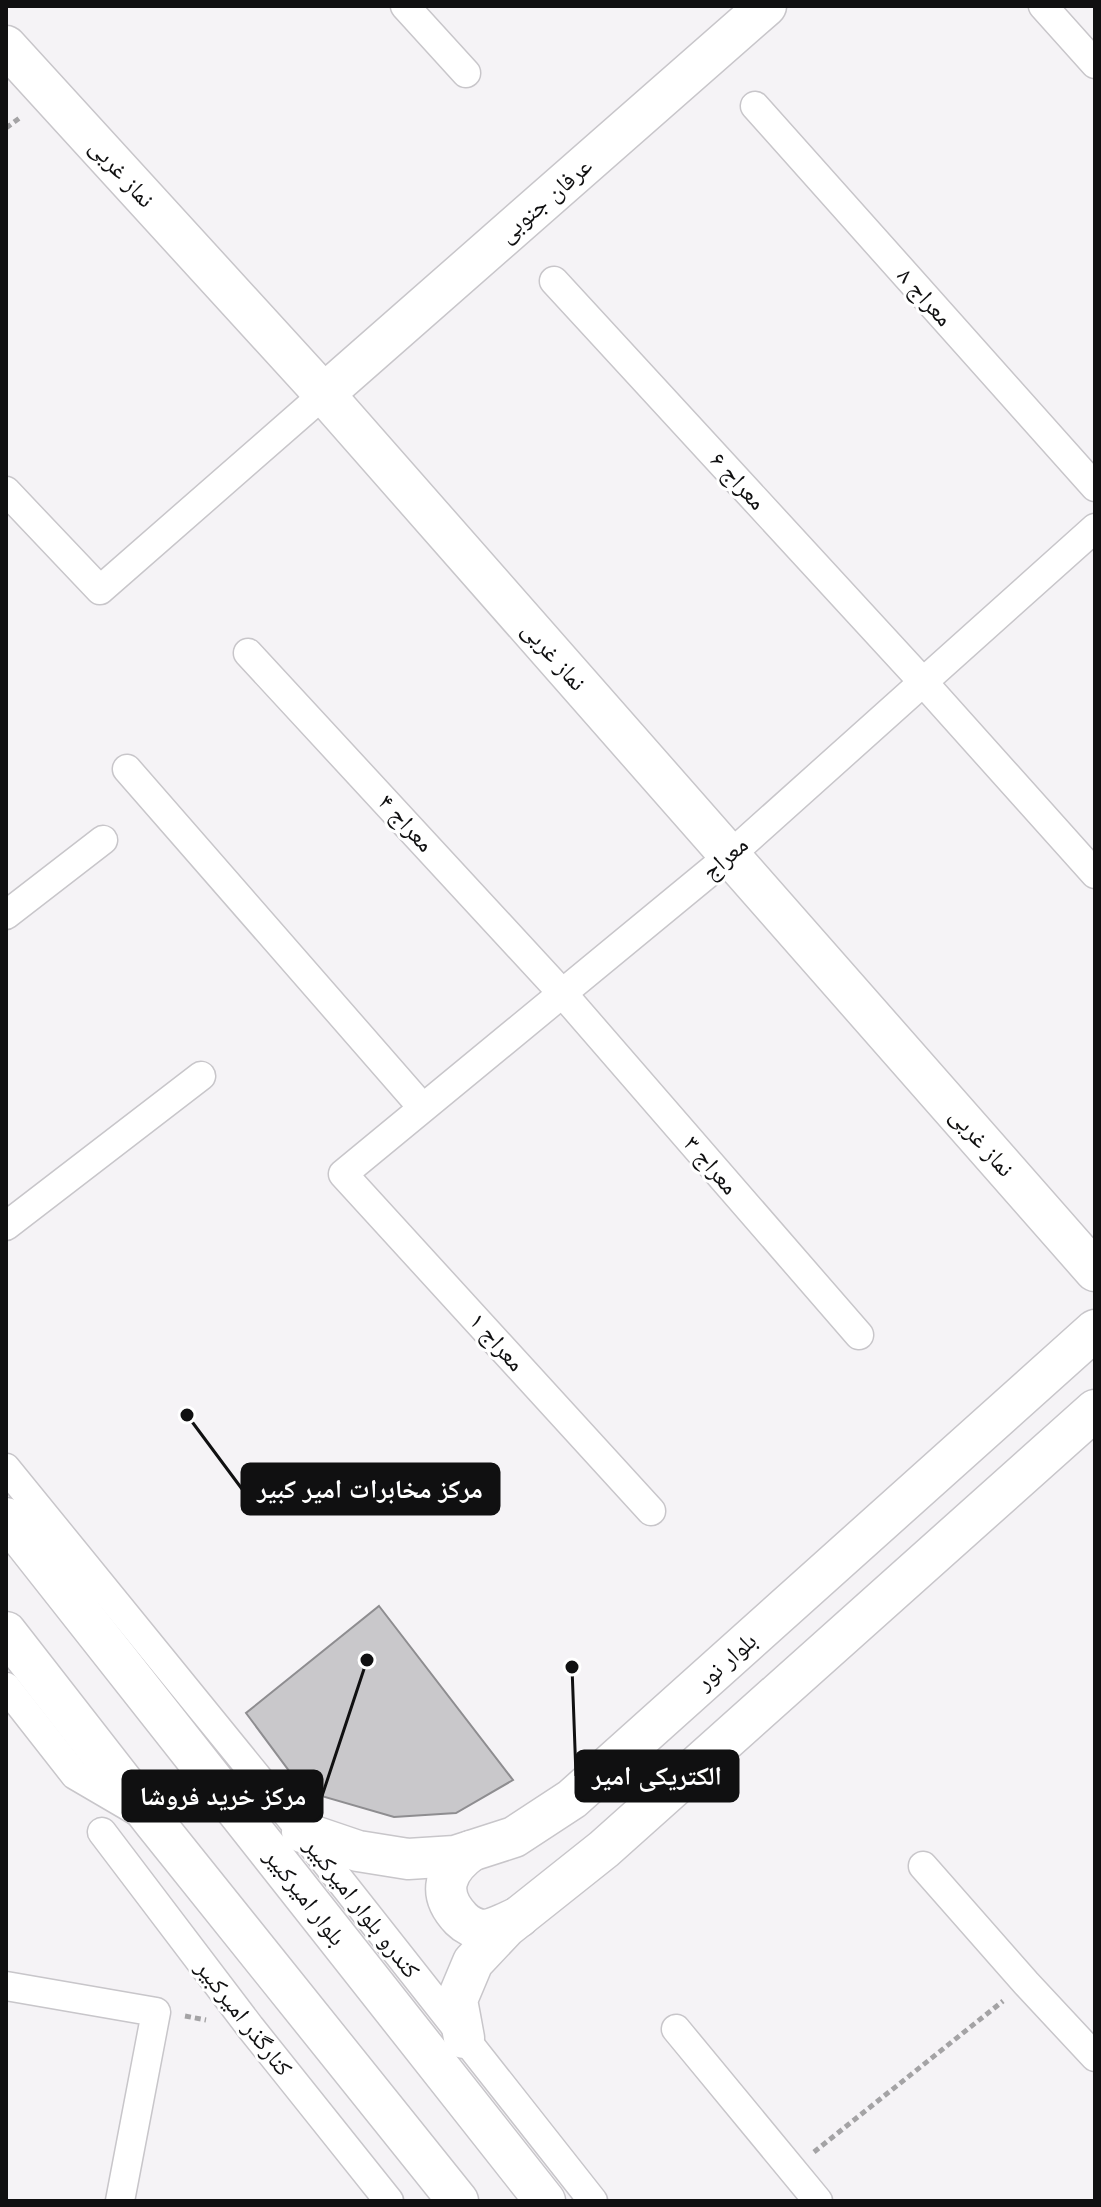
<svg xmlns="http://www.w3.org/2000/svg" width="1101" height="2207" viewBox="0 0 1101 2207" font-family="Lora,'Noto Naskh Arabic',serif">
	<rect width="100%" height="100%" fill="#f5f3f6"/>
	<path fill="#c9c8cb" stroke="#8e8d90" stroke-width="2" d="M379,1606l134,174 -57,33 -62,4 -90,-26 -58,-78z"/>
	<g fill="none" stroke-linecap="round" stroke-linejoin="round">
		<g stroke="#c8c6ca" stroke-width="31">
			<g id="street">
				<path d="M405,6l61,67"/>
				<path d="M1043,6l52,58"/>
				<path d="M755,106l340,381"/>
				<path d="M554,281l369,401 172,192"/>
				<path d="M6,491l94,99 224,-196"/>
				<path d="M248,653l315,341 296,341"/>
				<path d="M127,769l295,338"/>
				<path d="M6,915l97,-75"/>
				<path d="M6,1226l195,-150"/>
				<path d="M6,1468l296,364 291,369"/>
				<path d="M651,1511l-308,-337 386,-318 366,-328"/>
				<path d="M6,1687l69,88 65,38"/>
				<path d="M102,1832l148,195 139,174"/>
				<path d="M923,1866l103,117 69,74"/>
				<path d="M6,1986l150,26 -36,189"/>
				<path d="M676,2029l142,172"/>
			</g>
		</g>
		<g stroke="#c8c6ca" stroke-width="43">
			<g id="secondary">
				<path d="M6,46l318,348 771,877"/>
				<path d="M324,394l442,-388"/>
				<path d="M6,1518l539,683"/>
				<path d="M6,1632l148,190 304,379"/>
				<path d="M302,1832l56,19 50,8 47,-3 59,-19 58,-38 523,-469"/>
				<path d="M471,1851c-26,19 -35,42 -10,68 5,5 14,10 22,11 10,0 26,-9 36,-13"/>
				<path d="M464,2038l-7,-38 16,-38 33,-35 98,-78 491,-439"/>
			</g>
		</g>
		<g stroke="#a4a3a5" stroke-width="5" stroke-dasharray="6 4" stroke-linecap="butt">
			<path d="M6,128l15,-11"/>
			<path d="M185,2016l21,4"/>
			<path d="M814,2152l189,-151"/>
		</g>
		<use href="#street" stroke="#fff" stroke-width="28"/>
		<use href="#secondary" stroke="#fff" stroke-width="40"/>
	</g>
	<g text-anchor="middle" stroke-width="6" stroke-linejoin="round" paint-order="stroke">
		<g font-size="24" fill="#101011" stroke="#fff">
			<text transform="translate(122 173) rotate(48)" y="8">نماز غربی</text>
			<text transform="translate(545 200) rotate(-41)" y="8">عرفان جنوبی</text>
			<text transform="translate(925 297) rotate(48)" y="8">معراج ۸</text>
			<text transform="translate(738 481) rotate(47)" y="8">معراج ۶</text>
			<text transform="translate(554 656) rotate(49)" y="8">نماز غربی</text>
			<text transform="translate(406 823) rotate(47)" y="8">معراج ۴</text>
			<text transform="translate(725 858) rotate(-41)" y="8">معراج</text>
			<text transform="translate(982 1142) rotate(49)" y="8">نماز غربی</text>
			<text transform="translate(711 1165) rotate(49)" y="8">معراج ۳</text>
			<text transform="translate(497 1342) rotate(48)" y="8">معراج ۱</text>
			<text transform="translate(726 1661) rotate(-42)" y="8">بلوار نور</text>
			<text transform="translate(305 1897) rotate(52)" y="8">بلوار امیرکبیر</text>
			<text transform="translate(362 1908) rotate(52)" y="8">کندرو بلوار امیرکبیر</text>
			<text transform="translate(244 2018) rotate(52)" y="8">کنارگذر امیرکبیر</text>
		</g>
	</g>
	<path fill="none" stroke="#101011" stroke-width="3" d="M187 1415L242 1489M572 1667L576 1776M367 1660L322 1796"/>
	<g fill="#101011" stroke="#fff" stroke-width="3">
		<circle cx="187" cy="1415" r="8"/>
		<circle cx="572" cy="1667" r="8"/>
		<circle cx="367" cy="1660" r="8"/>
	</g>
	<g fill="#101011" stroke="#101011" stroke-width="3">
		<rect x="242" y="1464" width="257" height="50" rx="8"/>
		<rect x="576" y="1751" width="162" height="50" rx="8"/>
		<rect x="123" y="1771" width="199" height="50" rx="8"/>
	</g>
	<g font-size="26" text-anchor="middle" font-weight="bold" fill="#fff">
		<text x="370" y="1498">مرکز مخابرات امیر کبیر</text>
		<text x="657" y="1785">الکتریکی امیر</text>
		<text x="223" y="1805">مرکز خرید فروشا</text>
	</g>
	<rect width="1101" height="2207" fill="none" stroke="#101011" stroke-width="16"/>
</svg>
